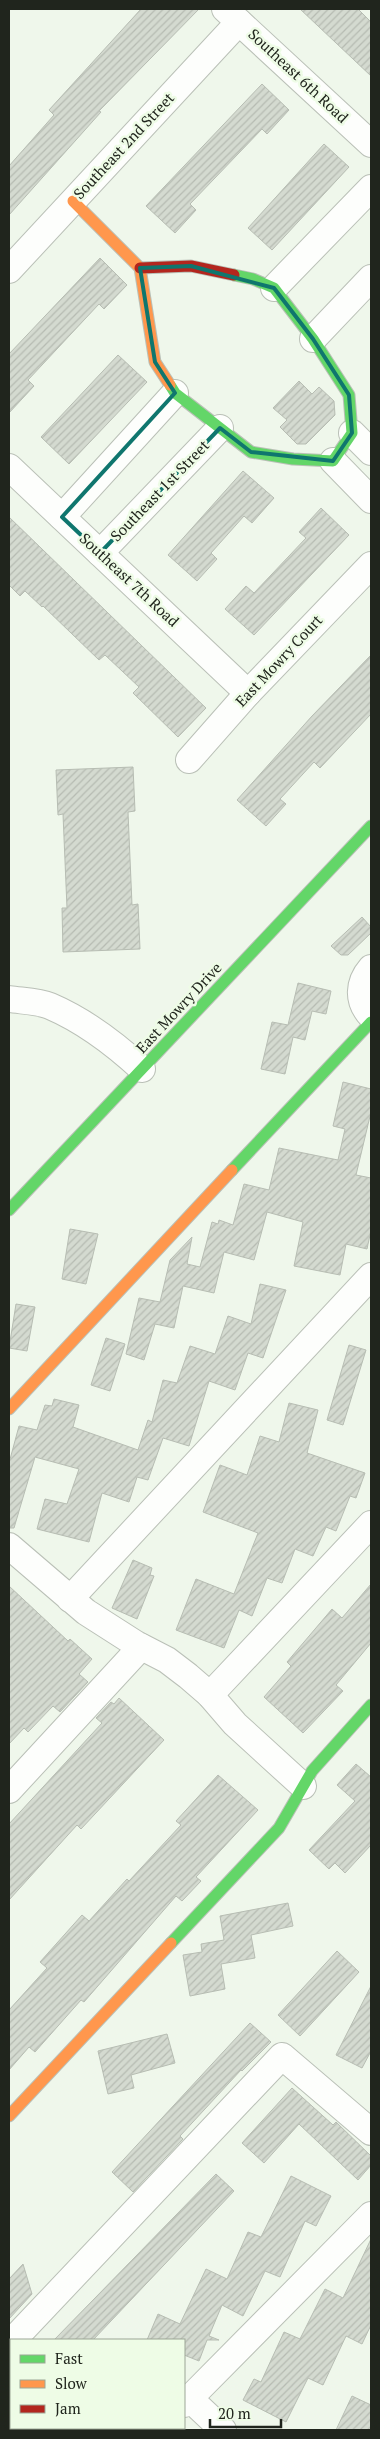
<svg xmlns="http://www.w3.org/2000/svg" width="380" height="2439" viewBox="0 0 380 2439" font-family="'PT Serif',serif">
	<defs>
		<pattern id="building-hatch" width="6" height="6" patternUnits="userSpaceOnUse" patternTransform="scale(1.25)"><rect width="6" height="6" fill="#d4dad0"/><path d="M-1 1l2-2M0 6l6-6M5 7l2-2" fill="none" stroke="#b6bbb2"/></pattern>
	</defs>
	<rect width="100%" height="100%" fill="#eff7eb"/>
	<g fill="url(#building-hatch)" stroke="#b7bdb3">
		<path d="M141,9h58l-100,102 2,1 -92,103v-49l45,-51 -5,-5z"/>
		<path d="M300,9h58l13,13v54z"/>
		<path d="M262,84l27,26 -22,24 -5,-5 -72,75 6,6 -21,23 -29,-27z"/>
		<path d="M324,144l25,23 -77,83 -24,-22z"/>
		<path d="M100,258l27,27 -23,24 -5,-5 -71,76 6,6 -25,27v-59z"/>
		<path d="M118,355l29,27 -78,82 -28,-27z"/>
		<path d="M299,381l13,13 7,-7 15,14 1,14 -29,29h-9l-17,-17 7,-7 -14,-12z"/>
		<path d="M243,471l31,27 -22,25 -8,-7 -33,37 6,6 -20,22 -29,-26z"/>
		<path d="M321,508l28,27 -95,100 -29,-26 21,-23 8,7 52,-55 -7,-6z"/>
		<path d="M9,517l197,191 -28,29 -45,-44 6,-6 -34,-32 -6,5 -56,-54 -1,1 -17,-16 -5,5 -11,-11z"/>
		<path d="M371,655v59l-51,54 -6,-6 -34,37 6,5 -20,22 -29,-26 75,-84z"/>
		<path d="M133,767l2,44 -7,1 4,93 6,-1 2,45 -77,3 -1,-44h5l-4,-94 -5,1 -2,-45z"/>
		<path d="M362,917l9,10v6l-23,22h-7l-10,-9z"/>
		<path d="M298,983l33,8 -5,23 -14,-3 -7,29 -12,-3 -8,37 -24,-5 11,-47 16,3z"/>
		<path d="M343,1082l28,7v23l-15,63 15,3v52l-4,19 -21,-5 -6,31 -46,-9 9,-44 -36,-10 -13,48 -30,-8 -10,41 -31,-7 -9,42 -19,-4 -11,36 -18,-6 13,-56 21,4 10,-42 22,-23 -5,27 13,3 12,-45 6,2 1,-4 14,5 11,-41 25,6 10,-42 59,12 7,-31 -12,-3z"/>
		<path d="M70,1229l28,5 -12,50 -24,-5z"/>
		<path d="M260,1284l26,6 -23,68 -15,-5 -13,37 -26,-9 -20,65 -26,-8 -15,42 -11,-3 -8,25 -27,-9 -13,49 -52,-13 8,-30 22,5 12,-35 -44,-12 -21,71h-5v-65l10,-37 18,4 8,-25 7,1 2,-7 25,6 -6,22 65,23 10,-30 4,2 11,-42 14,3 13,-37 25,8 13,-38 23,8z"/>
		<path d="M16,1304l19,3 -8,44 -18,-3z"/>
		<path d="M106,1338l19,6 -15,47 -19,-6z"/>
		<path d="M349,1345l17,5 -23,75 -16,-5z"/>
		<path d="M289,1403l29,7 -11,43 58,20 -9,25 -6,-2 -14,35 -10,-4 -13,29 -18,-7 -13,34 -15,-5 -15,38 -13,-6 -15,38 -48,-18 20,-51 38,15 24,-61 -55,-21 17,-47 27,10 13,-39 19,6z"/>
		<path d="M133,1560l19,8 -2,7 4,1 -17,43 -25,-11z"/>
		<path d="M371,1584v59l-35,42 7,6 -40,42 -39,-36 27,-31 -4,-4 45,-53 10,9z"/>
		<path d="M9,1586l59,55 2,-2 22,20 -13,15 9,8 -28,30 -7,-6 -25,26 -4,-4 -15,16z"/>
		<path d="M119,1698l45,42 -83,89 -4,-4 -68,75v-76l93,-101 -6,-5 15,-16 3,2z"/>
		<path d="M356,1764l15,13v68l-26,28 -10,-10 -6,6 -20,-19 46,-49 -18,-16z"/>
		<path d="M218,1775l40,35 -62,67 5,4 -19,20 -6,-5 -92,106 -3,-2 -46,52 -6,-5 -20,23v-60l38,-42 -7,-6 42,-47 7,6 38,-42 2,2 52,-56 -5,-4z"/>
		<path d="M288,1903l5,23 -42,9 4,23 -34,6 4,25 -35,7 -7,-41 19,-3 -1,-8 23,-4 -4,-24z"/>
		<path d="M337,1951l22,21 -59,64 -22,-21z"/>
		<path d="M371,1986v65l-9,17 -26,-13z"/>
		<path d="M250,2023l21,19 -29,29 -1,-1 -61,66 3,3 -50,53 -21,-20z"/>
		<path d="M167,2034l8,29 -44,12 3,13 -26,6 -10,-43z"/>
		<path d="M292,2088l41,37 3,-3 35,34v9l-13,15 -59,-56 -35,39 -22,-20z"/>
		<path d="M216,2174l18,17 -141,149h-39z"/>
		<path d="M291,2176l40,20 -15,30 -11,-5 -25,56 -15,-6 -22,45 -21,-11 -13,31 10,4h-12l-8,21 -15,-6v-15h-37l11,-26 22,10 26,-55 21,10 21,-47 13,5z"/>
		<path d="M371,2239v86l-9,19 -16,-8 -23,49 -15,-7 -22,44 -43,-22 11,-21 7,3 23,-50 16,7 25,-50 18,9z"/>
		<path d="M23,2264l9,30 -23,25v-40z"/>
		<path d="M352,2396l19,9v25h-35z"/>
	</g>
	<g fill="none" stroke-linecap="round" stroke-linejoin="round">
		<g stroke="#bac0b7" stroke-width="28">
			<g id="street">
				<path d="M225,9l146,135"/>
				<path d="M9,270l230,-248"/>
				<path d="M274,288l97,-100"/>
				<path d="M313,339l58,-61"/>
				<path d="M352,433l19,19"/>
				<path d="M333,461l38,39"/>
				<path d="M9,467l239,226"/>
				<path d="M62,517l113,-124"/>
				<path d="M100,553l120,-125"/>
				<path d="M189,760l59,-67 123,-128"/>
				<path d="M371,968c-13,15 -14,33 0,48"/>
				<path d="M9,999c13,2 29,2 41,7 35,15 65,38 92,63"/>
				<path d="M9,1546l77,66 50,32 31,16 21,16 22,19 25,29 68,62"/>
				<path d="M70,1599l301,-323"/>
				<path d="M210,1695l161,-171"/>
				<path d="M9,1790l132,-143"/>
				<path d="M13,2340l269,-284 89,76"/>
				<path d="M189,2398l34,32"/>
				<path d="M184,2404l187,-189"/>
				<path d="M159,2430l2,-2"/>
			</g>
		</g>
		<g stroke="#bac0b7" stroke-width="13">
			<g id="fast">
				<path d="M170,385l5,8 76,59 42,7 40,2 19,-28 -3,-38 -36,-56 -39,-51 -21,-9 -19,-4"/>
				<path d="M232,1170l139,-148"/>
				<path d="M9,1210l362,-384"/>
				<path d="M171,1943l108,-115 33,-57 59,-66"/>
			</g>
		</g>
		<g stroke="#bac0b7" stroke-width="13">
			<g id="slow">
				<path d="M73,201l67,67 15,94 15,23"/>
				<path d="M9,1409l223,-239"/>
				<path d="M9,2116l162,-173"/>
			</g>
		</g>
		<g stroke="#bac0b7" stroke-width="13">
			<path id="jam" d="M140,268l51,-2 43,9"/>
		</g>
		<use href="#street" stroke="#fdfefc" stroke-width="26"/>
		<use href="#fast" stroke="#63d668" stroke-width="11"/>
		<use href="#slow" stroke="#ff974d" stroke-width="11"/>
		<use href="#jam" stroke="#b3261e" stroke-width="11"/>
	</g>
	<path fill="none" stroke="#0f766e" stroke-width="4" stroke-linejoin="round" d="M191,266l83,22 39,51 36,56 3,38 -19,28 -82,-9 -31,-24 -120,125 -38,-36 113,-124 -20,-31 -15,-94z"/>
	<g text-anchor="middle" stroke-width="5" stroke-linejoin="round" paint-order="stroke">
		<g font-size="15" fill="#20251d" stroke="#eefce6">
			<text transform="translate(298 76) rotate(43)" y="5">Southeast 6th Road</text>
			<text transform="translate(124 146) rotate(-47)" y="5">Southeast 2nd Street</text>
			<text transform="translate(160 491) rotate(-46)" y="5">Southeast 1st Street</text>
			<text transform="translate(129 580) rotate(43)" y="5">Southeast 7th Road</text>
			<text transform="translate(279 661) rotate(-47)" y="5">East Mowry Court</text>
			<text transform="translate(179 1008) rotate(-47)" y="5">East Mowry Drive</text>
		</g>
	</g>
	<rect width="380" height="2439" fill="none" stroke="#20251d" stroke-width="20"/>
	<rect x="10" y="2339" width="175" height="90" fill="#eefce6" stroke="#9ca696"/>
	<rect x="20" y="2355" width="25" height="8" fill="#63d668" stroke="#9ca696"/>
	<text x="55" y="2364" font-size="15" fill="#20251d">Fast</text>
	<rect x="20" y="2380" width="25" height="8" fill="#ff974d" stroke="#9ca696"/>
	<text x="55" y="2389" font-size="15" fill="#20251d">Slow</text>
	<rect x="20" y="2405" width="25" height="8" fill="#b3261e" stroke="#9ca696"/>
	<text x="55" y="2414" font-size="15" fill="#20251d">Jam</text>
	<path d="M210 2419v8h71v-8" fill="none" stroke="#20251d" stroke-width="2.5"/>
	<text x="218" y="2419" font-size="15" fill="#20251d" stroke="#eefce6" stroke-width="4" paint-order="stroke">20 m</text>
</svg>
